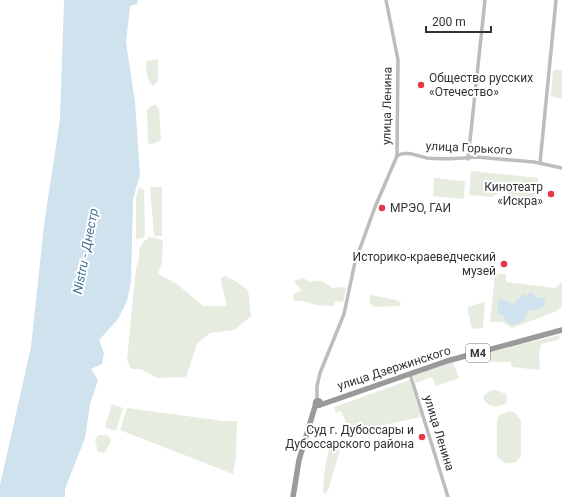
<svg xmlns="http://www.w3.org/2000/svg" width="562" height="497" viewBox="0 0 562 497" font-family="Roboto,sans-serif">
	<rect width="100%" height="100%" fill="#fff"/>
	<g fill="#e6ecdf">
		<path d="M158,59v22l-5,5c-7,-8 -7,-15 -7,-25z"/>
		<path d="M553,70h9v29l-11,-3z"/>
		<path d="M155,105l4,3 2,32 -9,4 -4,-1 -1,-32 3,-5z"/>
		<path d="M471,171l67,7 -1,21 -23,1 -6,-6v-5l-8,-1 -1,4 -7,5 -23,-2z"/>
		<path d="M434,178l31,3 -1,18 -31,-3z"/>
		<path d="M139,187l5,3 1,45 -2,3 -7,1v-42z"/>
		<path d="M150,187h12v49h-8z"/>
		<path d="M149,237l14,3 -1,22 -4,12 19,10 26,22h23c1,-10 -6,-18 -5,-28l4,-2 12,6 11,8 3,26 -17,14 -24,3 -13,11 -11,33 -29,1 -16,-9h-10l-4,-9 9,-92c7,-15 -3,-18 13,-31z"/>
		<path d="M495,274h11v8l49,6 7,-6v24l-5,5 -45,17 -10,-6h-12z"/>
		<path d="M303,278l7,4c10,-3 15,0 22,6l11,-1 3,1 -3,14 -8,-1 -1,4 -3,1 -16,-1 -11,-4h-10l-1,-5 2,-3 7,-2 -8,-10z"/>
		<path d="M371,295l25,5 5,3 -2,3 -25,1 -5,-5z"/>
		<path d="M485,302l-2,26 -11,1 -5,-22z"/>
		<path d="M559,335l1,2 -2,3 -17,4 -2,11 1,15 -28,-3 -2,-5 -45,-1v-2z"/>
		<path d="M447,363h6l6,15 -23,8 -4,-9 -16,6 -3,-9z"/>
		<path d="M410,380l11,37 -47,10 -22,11 -11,-27 -5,2 -2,-6z"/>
		<path d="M495,390l11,4 1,7 -2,3c-9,4 -18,3 -22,-6 3,-6 5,-7 12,-8z"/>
		<path d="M112,404l11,4 -7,23 -11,-4z"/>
		<path d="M127,408l96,13h14l-1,36 -3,17 -113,-44z"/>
		<path d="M509,411l5,1 7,8v36l-5,6c-8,3 -14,1 -19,-6v-36l3,-5z"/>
		<path d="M99,435h8l4,4 -1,5 -6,9 -6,-1 -3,-12z"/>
		<path d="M336,440l5,6 -13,45 -4,3 -1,-4c1,-11 3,-46 13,-50z"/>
	</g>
	<g fill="#cfe2ee">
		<path d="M64,0h74l-1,4 -7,2 -4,36 9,60 5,73 -7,24 -2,82 -4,20 -9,18 -19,21 5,13 -2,11 -11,5 7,11 -8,24 -5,34 -20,51v8h-65v-12l31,-138 13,-122 16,-106z"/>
		<path d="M523,293l3,3 5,-3 7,5 3,-1 4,2v7l-9,4h-7c-4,10 -8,16 -20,14l-7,-9 -5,-2 2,-15 15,6z"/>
	</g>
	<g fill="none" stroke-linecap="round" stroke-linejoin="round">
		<g stroke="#bdbdbd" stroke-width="3.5">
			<path d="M397,156c8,-6 21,0 30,2 17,2 34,0 50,-1l57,5 28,6"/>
			<path d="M468,159l17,-159"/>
			<path d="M540,163l16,-163"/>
			<path d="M410,374l38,123"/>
			<path d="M317,401v-15l3,-13 24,-59 11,-52 20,-55 22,-51 1,-96 -12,-60"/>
		</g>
		<g stroke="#9a9a9a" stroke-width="5.5">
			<circle cx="318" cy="403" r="2.5"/>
			<path d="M320,405l127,-44 115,-31"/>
			<path d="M293,497l6,-37 17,-57"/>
		</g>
	</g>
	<g fill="#e63946" stroke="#fff" stroke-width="1.5">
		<circle cx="421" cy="85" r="4"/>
		<circle cx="551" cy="194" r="4"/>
		<circle cx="382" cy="208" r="4"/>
		<circle cx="504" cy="264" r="4"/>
		<circle cx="422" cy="437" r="4"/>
	</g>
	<g text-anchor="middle" stroke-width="4" stroke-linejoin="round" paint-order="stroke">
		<rect fill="#fff" stroke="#707070" stroke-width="1" x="466" y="344" width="24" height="18" rx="3"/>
		<g font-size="11" font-weight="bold" fill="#333">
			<text x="478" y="357">M4</text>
		</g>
		<g font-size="12" fill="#333" stroke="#fff" text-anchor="end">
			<text x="429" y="82" text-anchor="start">Общество русских<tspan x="429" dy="14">«Отечество»</tspan></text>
			<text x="543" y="191">Кинотеатр<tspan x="543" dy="14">«Искра»</tspan></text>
			<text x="390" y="212" text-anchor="start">МРЭО, ГАИ</text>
			<text x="496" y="261">Историко-краеведческий<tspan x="496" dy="14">музей</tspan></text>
			<text x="414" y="434">Суд г. Дубоссары и<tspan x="414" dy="14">Дубоссарского района</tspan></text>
		</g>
		<g font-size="12" fill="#333" stroke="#fff">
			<text transform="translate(387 106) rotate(-89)" y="4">улица Ленина</text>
			<text transform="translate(469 148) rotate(3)" y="4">улица Горького</text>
			<text transform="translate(394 368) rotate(-18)" y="4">улица Дзержинского</text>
			<text transform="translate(439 433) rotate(73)" y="4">улица Ленина</text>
		</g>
		<g font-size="13" font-style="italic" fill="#3f7597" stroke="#fff">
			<text transform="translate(85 251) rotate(-79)" y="5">Nistru - Днестр</text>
		</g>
	</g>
	<path d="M426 26v6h65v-6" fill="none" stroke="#333333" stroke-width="2"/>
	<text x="432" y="26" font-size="12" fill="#333333" stroke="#ffffff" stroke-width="3" paint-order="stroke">200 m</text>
</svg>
